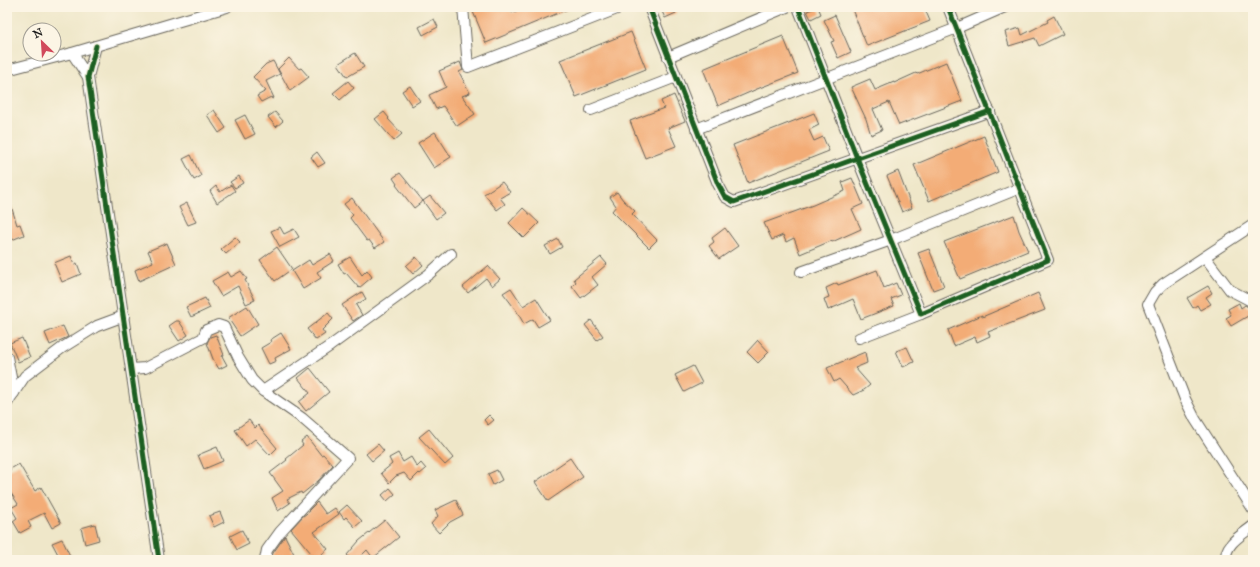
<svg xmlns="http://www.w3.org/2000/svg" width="1260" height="567" viewBox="0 0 1260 567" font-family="'IM FELL Great Primer',serif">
	<rect width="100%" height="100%" fill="#fcf5e5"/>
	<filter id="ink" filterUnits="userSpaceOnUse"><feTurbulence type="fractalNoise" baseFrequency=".025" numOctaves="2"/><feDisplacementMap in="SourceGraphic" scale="8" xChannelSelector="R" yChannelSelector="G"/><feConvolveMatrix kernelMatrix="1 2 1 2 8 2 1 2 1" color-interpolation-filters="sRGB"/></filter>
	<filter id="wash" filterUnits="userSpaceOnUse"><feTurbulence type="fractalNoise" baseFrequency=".012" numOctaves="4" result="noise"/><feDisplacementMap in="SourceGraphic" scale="16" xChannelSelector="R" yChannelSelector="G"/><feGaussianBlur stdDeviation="0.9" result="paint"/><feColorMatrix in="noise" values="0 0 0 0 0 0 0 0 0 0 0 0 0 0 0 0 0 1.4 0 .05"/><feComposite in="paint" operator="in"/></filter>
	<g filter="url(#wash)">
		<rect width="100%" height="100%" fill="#efe7c9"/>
		<g id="blocks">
			<g fill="#f3ac76">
				<path d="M471,7h38l3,6 13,-6h48l-87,36z"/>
				<path d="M660,7h14l2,6 -11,5z"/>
				<path d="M818,7l3,7 -10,5 -4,-8z"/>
				<path d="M851,7h73l6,14 -63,25z"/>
				<path d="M835,15l16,37 -13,6 -7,-16 3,-1 -10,-21z"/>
				<path d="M1054,16l9,18 -24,12 -4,-8 -26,8 -4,-14 15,-4 2,7 26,-13 -1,-2z"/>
				<path d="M434,19l4,8 -15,8 -4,-8z"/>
				<path d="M631,32l15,37 -70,28 -16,-37z"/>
				<path d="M783,36l15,37 -41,16 -39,17 -15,-37z"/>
				<path d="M355,53l9,14 -17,10 -9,-13z"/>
				<path d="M289,58l10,11 2,-1 8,9 -19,14 -12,-22z"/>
				<path d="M273,61l7,13 -14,7 8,17 -2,1 -1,-2 -10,5 -4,-6 9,-5 -13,-14 13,-13z"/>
				<path d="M460,62l3,8 -4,2 11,21 -8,3 13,18 -18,12 -14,-20 -7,3 -7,-14 17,-8 -7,-16z"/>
				<path d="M946,62l16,39 -63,24 -10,-23 -16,7 9,21 -11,5 -5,-16 -15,-32 19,-8 5,11 19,-8v1l22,-10 1,1z"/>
				<path d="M348,81l6,7 -14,12 -7,-7z"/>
				<path d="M410,86l10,15 -8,5 -10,-15z"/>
				<path d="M674,95l11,26 -17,7 8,18 -31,12 -15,-37 34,-13 -3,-7z"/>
				<path d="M214,110l12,18 -7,5 -12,-18z"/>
				<path d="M275,112l8,9 -7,6 -8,-10z"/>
				<path d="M384,112l5,6 -1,1 14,15 -8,7 -19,-22z"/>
				<path d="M814,113l5,12 -10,5 5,11 9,-4 6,14 -81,32 -15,-38z"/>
				<path d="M245,115l10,19 -10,5 -10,-19z"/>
				<path d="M435,132l16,25 -17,11 -16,-25z"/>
				<path d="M984,136l14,36 -69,29 -15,-36z"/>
				<path d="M317,152l8,11 -7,4 -7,-10z"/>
				<path d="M191,155l10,21 -7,4 -11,-21z"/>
				<path d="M898,171l14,37 -10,4 -15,-36z"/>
				<path d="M400,173l23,28 -9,7 -18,-23 1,-1 -4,-6z"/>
				<path d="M239,176l4,7 -8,5 -5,-6z"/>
				<path d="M852,178l11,26 -11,5 9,20 -29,13 -1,-1 -31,13 -6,-16 -8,4 -3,-7 -11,5 -8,-17 49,-18 32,-14 -3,-9z"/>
				<path d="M502,182l8,10 -10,6 5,6 -8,6 -13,-16z"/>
				<path d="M231,185l4,6 -18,12 -7,-12 6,-5 4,6z"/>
				<path d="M617,192l6,8 12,11 -3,3 25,26 -8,8 -37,-37 4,-5 -6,-9z"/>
				<path d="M430,196l14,17 -8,6 -13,-18z"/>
				<path d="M352,198l32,44 -9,6 -6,-8 -2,1 -17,-23 3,-3 -9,-11z"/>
				<path d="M7,199h2l8,26 3,-1 4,11 -17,7z"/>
				<path d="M187,203l9,19 -8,3 -9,-18z"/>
				<path d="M523,208l16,15 -15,15 -15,-15z"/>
				<path d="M1014,215l5,16 9,20 -68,28 -16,-37z"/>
				<path d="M280,227l4,7 10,-5 5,8 -19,10 -9,-16z"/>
				<path d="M725,228l13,18 -19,13 -10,-13 5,-4 -2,-4z"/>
				<path d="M235,237l5,5 -14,12 -5,-5z"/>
				<path d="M558,239l4,8 -12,7 -5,-8z"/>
				<path d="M167,243l9,21 -37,17 -4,-11 18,-8 -5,-11z"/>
				<path d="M277,247l15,22 -17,12 -15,-21z"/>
				<path d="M929,249l15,37 -11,4 -15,-37z"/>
				<path d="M330,254l4,7 -17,11 4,6 -18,11 -11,-18 17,-11 3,5z"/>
				<path d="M71,256l3,8 3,-1 4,11 -19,8 -8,-19z"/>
				<path d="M350,257l12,18 5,-5 5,7 -13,11 -13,-15 -2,1 -6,-10z"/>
				<path d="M416,257l7,8 -10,9 -7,-8z"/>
				<path d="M601,257l6,7 -15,13 6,8 -17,13 -9,-12 4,-4 -2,-3z"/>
				<path d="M488,266l12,13 -8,7 -6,-8 -18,15 -5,-6z"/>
				<path d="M877,270l7,18 12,-5 5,12 -10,4 3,7 -33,13 -8,-20 -25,11 -4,-11 5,-2 -3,-9 11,-5 1,2z"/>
				<path d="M241,271l6,8 -2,1 10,20 -9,4 -8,-18 -17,10 -9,-15 16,-9 3,5z"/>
				<path d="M1208,286l4,7 -6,4 5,7 -11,6 -3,-5 -4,3 -6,-10z"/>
				<path d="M511,288l12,18 13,-8 14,22 -12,7 -5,-8 -9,5 -8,-14 -13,-17z"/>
				<path d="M362,292l4,7 -10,6 6,10 -9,6 -11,-16z"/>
				<path d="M1038,293l7,17 -57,22 2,4 -13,6 -2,-5 -21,9 -6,-16 34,-15v2z"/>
				<path d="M205,298l5,10 -19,9 -5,-10z"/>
				<path d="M1239,303l2,5 4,-3 5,3 3,5 -22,13 -5,-8 5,-3 -3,-6z"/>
				<path d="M247,306l11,18 -18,12 -12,-18z"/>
				<path d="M328,313l5,6 -11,11 3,4 -9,6 -9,-11z"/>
				<path d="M591,320l12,16 -6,4 -12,-15z"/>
				<path d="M176,321h3l9,14 -9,6 -10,-15z"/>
				<path d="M63,326l5,11 -18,8 -5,-12z"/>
				<path d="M281,333l10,16 -16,9 1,3 -7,3 -8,-16 10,-6 -1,-2z"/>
				<path d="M216,335l8,20 -2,1 5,9 -8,4 -6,-10 -6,-16 3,-6z"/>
				<path d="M22,338l8,19 -12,5 -8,-19z"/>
				<path d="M758,340l11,12 -11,11 -11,-11z"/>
				<path d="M907,347l7,15 -11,5 -7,-16z"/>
				<path d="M865,352l2,11 -12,5 15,17 -6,5 -11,5 -14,-16 -5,3 -7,-14z"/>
				<path d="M693,366l9,17 -18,9 -9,-17z"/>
				<path d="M310,368l19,24 -23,19 -7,-9 11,-9 -12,-15z"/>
				<path d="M489,415l5,5 -6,5 -4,-5z"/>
				<path d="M249,420l6,8 3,-3 19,23 -7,7 -15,-16 -9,7 -11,-16z"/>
				<path d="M429,429l24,29 -8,7 -26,-28z"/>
				<path d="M307,437l14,18 2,-1 10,11 -15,16 -16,13 -1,-2 -14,7 3,4 -12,8 -6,-13 11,-7 -13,-18 17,-13 -1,-1 17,-14 -2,-3z"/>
				<path d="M378,444l6,7 -12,10 -6,-7z"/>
				<path d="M217,447l6,14 -19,8 -6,-14z"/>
				<path d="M398,453l5,9 8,-5 6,10 4,-4 5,6 -6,5 -1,-1 -8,8 -7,-8 -8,3 -7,7 -8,-10 11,-9 -3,-6z"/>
				<path d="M570,458l13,19 -35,24 -13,-19z"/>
				<path d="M19,464l16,27 6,-4 20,36 -9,5 -8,-15 -16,8 3,6 -11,6 -7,-12 4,-3 -6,-10 7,-4 -11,-17v-16z"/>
				<path d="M497,470l5,10 -9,5 -5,-11z"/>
				<path d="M390,488l5,6 -8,7 -5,-6z"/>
				<path d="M456,500l7,15 -13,7 -11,11 -8,-9 7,-8 -3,-6z"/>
				<path d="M317,502l9,12 9,-6 4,6 -25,18 14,17 -12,10 -25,-30 12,-13 7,-5 -1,-1z"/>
				<path d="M347,505l15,16 -7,6 -9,-10 -2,2 -5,-7z"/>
				<path d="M220,512l4,10 -10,5 -5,-11z"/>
				<path d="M385,520l14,17 -26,21 -6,-8 -10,10h-5l-5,-5 12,-14z"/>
				<path d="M95,524l4,16 -14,4 -4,-16z"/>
				<path d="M242,530l7,14 -12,6 -7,-14z"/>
				<path d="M285,536l12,24h-20l-5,-4 1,-3z"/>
				<path d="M62,539l10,21h-11l-9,-17z"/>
			</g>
		</g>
	</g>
	<g filter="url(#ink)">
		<use href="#blocks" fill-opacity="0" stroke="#666359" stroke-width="1"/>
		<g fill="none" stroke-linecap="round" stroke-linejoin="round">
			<g stroke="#666359" stroke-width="12">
				<g id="minor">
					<path d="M463,7l5,60 154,-60"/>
					<path d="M649,7l69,177 7,13 9,5 256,-91"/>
					<path d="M798,7l59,151 64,156 127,-54 -100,-253"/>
					<path d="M96,46l-8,31 71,483"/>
					<path d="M72,53l16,24"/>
					<path d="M668,57l119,-50"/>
					<path d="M7,70l65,-17 155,-46"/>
					<path d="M591,110l85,-33"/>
					<path d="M696,129l261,-101 48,-21"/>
					<path d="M1253,225l-90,59 -8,8 -7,12 37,95 10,20 58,90"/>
					<path d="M1205,257l25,33 23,12"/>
					<path d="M801,272l90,-32 129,-52"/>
					<path d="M859,338l62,-24"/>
					<path d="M7,357l7,36"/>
					<path d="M131,369l14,-1 58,-30 3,-8 12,-5 6,2 14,30 14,23 11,11 39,27 46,40 -68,74 -13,18 -2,10"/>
					<path d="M263,391l67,-45 99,-72 22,-20"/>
					<path d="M7,403l18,-27 37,-28 35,-22 27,-10"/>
					<path d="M1226,560c-2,-16 16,-25 27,-34"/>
				</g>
			</g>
			<use href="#minor" stroke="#fff" stroke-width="10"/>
			<g stroke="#fcf5e5" stroke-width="8">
				<g id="cycleway">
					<path d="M649,7l69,177 7,13 9,5 256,-91"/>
					<path d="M798,7l59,151 64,156 127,-54 -100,-253"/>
					<path d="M96,46l-8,31 71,483"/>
				</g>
			</g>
			<use href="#cycleway" stroke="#1b5e20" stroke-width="5"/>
		</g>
	</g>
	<rect width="1260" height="567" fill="none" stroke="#fcf5e5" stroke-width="24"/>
	<g transform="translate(42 42) rotate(335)"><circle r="19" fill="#fcf5e5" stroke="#a29e95"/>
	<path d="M0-3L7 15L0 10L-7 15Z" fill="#d1495b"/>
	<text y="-6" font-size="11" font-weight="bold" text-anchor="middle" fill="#1c1c1c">N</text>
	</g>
</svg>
